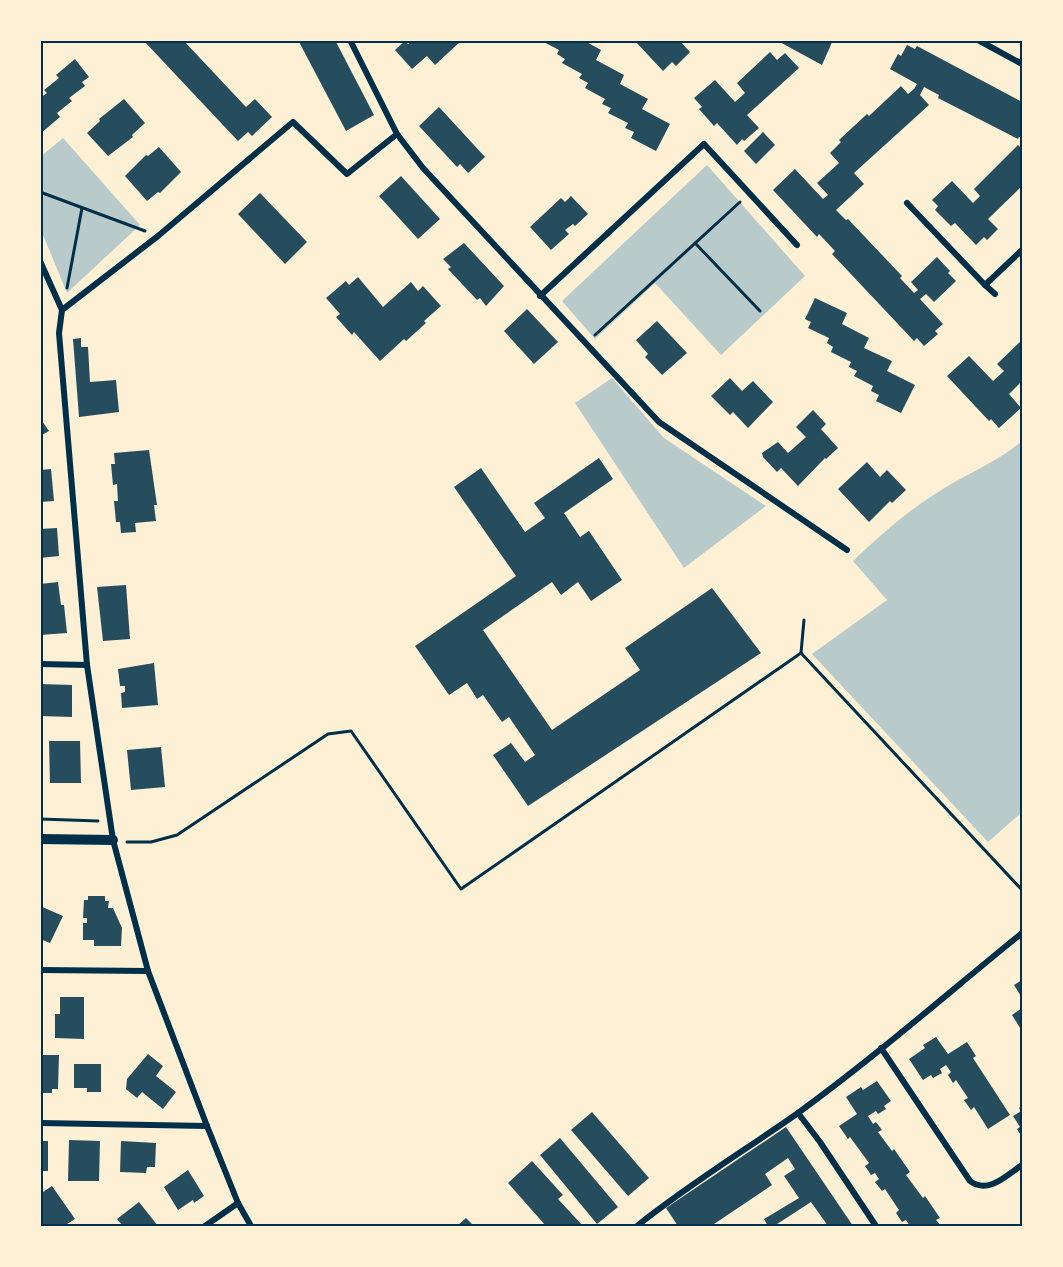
<svg xmlns="http://www.w3.org/2000/svg" width="1063" height="1267" viewBox="0 0 1063 1267" font-family="'Titillium Web',sans-serif">
	<rect width="100%" height="100%" fill="#fdf0d5"/>
	<g fill="#b9caca">
		<path d="M63,138l77,87 -73,68 -26,-63 -1,-73z"/>
		<path d="M707,165l98,111 -84,79 -66,-72 -60,56 -33,-38z"/>
		<path d="M612,378l52,60 102,68 -82,62 -109,-165z"/>
		<path d="M1022,441v371l-34,30 -176,-188 75,-54 -34,-39c24,-23 51,-47 79,-65 29,-20 63,-32 90,-55z"/>
	</g>
	<g fill="#264d5e">
		<path d="M143,40h40l63,67 9,-8 17,18 -20,19 -4,-4 -10,9z"/>
		<path d="M298,40h37l39,75 -28,16z"/>
		<path d="M413,40l3,1 46,-1 -27,25 -8,-9 -15,13 -17,-19 10,-9 3,3z"/>
		<path d="M540,40h43l18,10 -5,10 28,15 -4,9 28,15 -6,10 28,15 -14,27 -25,-13 3,-6 -9,-4 3,-5 -20,-10 3,-5 -9,-4 3,-5 -20,-11 3,-5 -9,-5 3,-4 -20,-11 3,-4 -8,-5 2,-4z"/>
		<path d="M634,40h45l11,12 -14,14 -4,-4 -9,9z"/>
		<path d="M776,40h57l-11,25z"/>
		<path d="M907,45l8,4 2,-3 105,56v36l-3,-1 -1,2 -80,-41 1,-3 -15,-8 -4,8 9,10 -75,68 10,11 -28,26 10,10 2,-1 54,57 -2,2 14,15 4,-3 -7,-8 26,-25 13,14 -2,2 8,8 -22,21 -8,-8 -6,5 23,25 -8,7 3,3 -14,12 -7,-8 -3,3 -82,-87 3,-3 -16,-17 -2,3 -44,-47 22,-21 28,30 5,-4 -11,-12 22,-20 -9,-10 11,-11 -2,-2 28,-26 2,2 32,-30 7,8 6,-5 3,-5 -27,-15 8,-15 3,2z"/>
		<path d="M770,52l7,8 8,-7 14,15 -52,47 12,13 -15,13 -2,-2 -5,6 -20,-22 -3,3 -15,-17 3,-2 -8,-9 21,-18 20,22 10,-9 -8,-10z"/>
		<path d="M75,59l14,18 -7,5 3,4 -16,12 3,3 -15,12 3,4 -20,17v-36l7,-5 -3,-3 15,-12 -3,-3z"/>
		<path d="M124,99l21,24 -13,12 1,2 -25,19 -21,-23 13,-12 -1,-2z"/>
		<path d="M439,107l46,50 -17,16 -8,-9 -3,3 -38,-41z"/>
		<path d="M763,132l12,13 -19,19 -12,-13z"/>
		<path d="M1018,145l4,4v37l-34,33 10,10 -11,11 -3,-3 -8,8 -21,-22 -4,3 -16,-16 3,-4 -6,-6 20,-19 21,22 7,-7 -6,-7z"/>
		<path d="M159,147l22,25 -21,21 -2,-1 -11,9 -22,-25 21,-21 2,1z"/>
		<path d="M401,176l39,43 -22,20 -39,-43z"/>
		<path d="M260,193l47,49 -22,22 -47,-50z"/>
		<path d="M571,196l17,18 -13,12 -2,-2 -8,6 4,4 -18,16 -21,-23 31,-29 4,4z"/>
		<path d="M464,243l40,43 -18,20 -6,-8 -3,2 -29,-31 3,-2 -8,-8z"/>
		<path d="M358,277l25,30 28,-25 7,9 5,-5 18,20 -17,15 2,2 -20,18 -2,-2 -24,22 -26,-29 -2,3 -16,-18 4,-3 -14,-16 20,-17 3,4z"/>
		<path d="M815,298l32,15 -5,11 27,14 -5,10 28,13 -5,10 28,14 -14,28 -25,-12 3,-6 -8,-4 2,-5 -19,-10 3,-5 -8,-4 2,-5 -20,-10 2,-5 -6,-4 2,-5 -21,-10 3,-6 -6,-3z"/>
		<path d="M527,309l31,33 -24,22 -30,-33z"/>
		<path d="M657,321l30,32 -25,22 -17,-18 3,-3 -12,-14z"/>
		<path d="M81,338v9h7l2,35 26,-2 3,32 -40,5 -6,-78z"/>
		<path d="M1022,340v41l-13,13 12,14 -22,20 -8,-9 -2,2 -42,-45 22,-20 24,25 11,-10 -7,-7z"/>
		<path d="M730,378l12,13 11,-10 20,21 -25,26 -15,-16 -3,3 -19,-19z"/>
		<path d="M813,410l13,14 -5,5 17,19 -12,11 -1,-1 -27,28 -17,-18 -4,4 -14,-15 -1,-4 16,-11 10,11 18,-16 -10,-10z"/>
		<path d="M40,418l9,13 -9,5z"/>
		<path d="M149,450l8,55h-3l2,16 -21,2 1,9 -15,1 -1,-11h-4l-2,-21h4l-1,-17 -4,1 -2,-21h4l-1,-11z"/>
		<path d="M599,458l14,21 -49,34 16,24 9,-6 33,49 -31,21 -13,-19 -17,13 -9,-13 -69,48 69,100 88,-60 -15,-22 87,-60 49,65 -233,153 -35,-51 18,-12 14,19 10,-7 -26,-38 -7,5 -19,-27 -6,4 -10,-16 -18,12 -34,-49 101,-70 -62,-89 27,-19 44,64 20,-14 -11,-15z"/>
		<path d="M867,462l13,15 7,-7 19,20 -14,13 -2,-2 -21,21 -31,-33z"/>
		<path d="M51,469l3,32 -14,1v-32z"/>
		<path d="M57,528l2,28 -19,2v-29z"/>
		<path d="M58,582l3,23h3l3,28 -27,2v-51z"/>
		<path d="M126,585l4,54 -27,2 -6,-54z"/>
		<path d="M154,663l4,42 -36,3 -1,-15 4,-1v-6h-5l-2,-17z"/>
		<path d="M40,684l32,1v32l-32,-1z"/>
		<path d="M49,741h31l1,42h-31z"/>
		<path d="M161,747l4,40 -34,3 -4,-40z"/>
		<path d="M88,896h17v5h4l-1,7h5l9,20 -1,18h-27v-6h-11v-17h4v-5h-4l1,-18h4z"/>
		<path d="M40,906l23,10 -13,27 -10,-4z"/>
		<path d="M1022,980v18l-8,-13z"/>
		<path d="M60,997h24v42l-29,-1v-24h5z"/>
		<path d="M1022,1008v23l-10,-16z"/>
		<path d="M936,1037l12,17 19,-12 9,14 -3,2 37,57 -22,14 -14,-22 -3,3 -7,-10 4,-2 -12,-18 -3,3 -5,-8 3,-3 -5,-7 -6,4 2,4 -9,5 -2,-3 -8,5 -14,-21 16,-11 -2,-3z"/>
		<path d="M148,1054l15,12 -7,10 20,16 -13,17 -21,-17 -5,6 -11,-9 1,-10z"/>
		<path d="M40,1055h19l-1,34h-6v4h-12z"/>
		<path d="M74,1064h27v28h-14v-4h-13z"/>
		<path d="M877,1081l14,20 -7,5 2,3 -8,5 -2,-3 -8,5 5,8 3,-2 6,8 -4,2 14,19 2,-2 16,23 -4,3 17,23 2,-2 15,22 -4,2 5,6h-31l-4,-6 -4,2 -6,-9 3,-3 -14,-21 -3,2 -7,-9 4,-3 -4,-6 -4,2 -6,-9 4,-3 -19,-26 -2,2 -9,-13 18,-12 -11,-17 15,-10 2,3z"/>
		<path d="M1022,1105v32l-5,-8 3,-2 -7,-11 8,-5 -2,-3z"/>
		<path d="M592,1112l57,66 -21,18 -57,-66z"/>
		<path d="M786,1127l67,99h-25l-17,-24 -37,24h-6l-4,-7 35,-21 -15,-22 11,-7 -7,-11 -23,16 7,11 -61,41h-33l-12,-18z"/>
		<path d="M560,1138l58,69 -21,17 -57,-69z"/>
		<path d="M69,1140l31,1 -1,40h-31z"/>
		<rect x="40" y="1141" width="8" height="30"/>
		<path d="M121,1141l35,2 -1,24h-8l-1,6 -26,-1z"/>
		<path d="M532,1161l31,34 -5,4 25,27h-37l-38,-43z"/>
		<path d="M188,1170l16,26 -10,7 -1,-3 -15,10 -14,-23z"/>
		<path d="M52,1186l23,33 -11,7h-24v-32z"/>
		<path d="M139,1202l19,24h-35l-6,-7z"/>
		<path d="M466,1218l8,8h-17z"/>
	</g>
	<g fill="none" stroke-linecap="round" stroke-linejoin="round">
		<g stroke="#003049" stroke-width="3">
			<path d="M40,192l105,39"/>
			<path d="M695,243l65,68"/>
			<path d="M67,288l15,-80"/>
			<path d="M595,335l145,-133"/>
			<path d="M804,620l-3,33 221,237"/>
			<path d="M40,819l58,2"/>
			<path d="M127,842h24l26,-7 151,-101 23,-3 110,158 340,-236"/>
		</g>
		<g stroke="#003049" stroke-width="6">
			<path d="M350,40l47,94 26,34 236,254 188,128"/>
			<path d="M978,40l44,24"/>
			<path d="M907,203l78,82"/>
			<path d="M40,261l22,49 -3,23 28,332 26,175 35,131 59,155 31,77 13,23"/>
			<path d="M995,294l-10,-9 37,-35"/>
			<path d="M540,296l164,-152 93,101"/>
			<path d="M62,310l96,-74 135,-114 54,52 50,-40"/>
			<path d="M40,664l47,1"/>
			<path d="M40,970l108,1"/>
			<path d="M881,1048l89,133c18,14 37,-6 52,-16"/>
			<path d="M798,1113l22,29 56,84"/>
			<path d="M40,1123l167,3"/>
			<path d="M205,1226l33,-23"/>
			<path d="M637,1226c51,-41 107,-75 161,-113 77,-56 150,-120 224,-180"/>
		</g>
		<path stroke="#003049" stroke-width="10" d="M40,839l73,1"/>
	</g>
	<rect width="1063" height="1267" fill="none" stroke="#fdf0d5" stroke-width="84"/>
	<rect x="42" y="42" width="979" height="1183" fill="none" stroke="#003049" stroke-width="2"/>
</svg>
